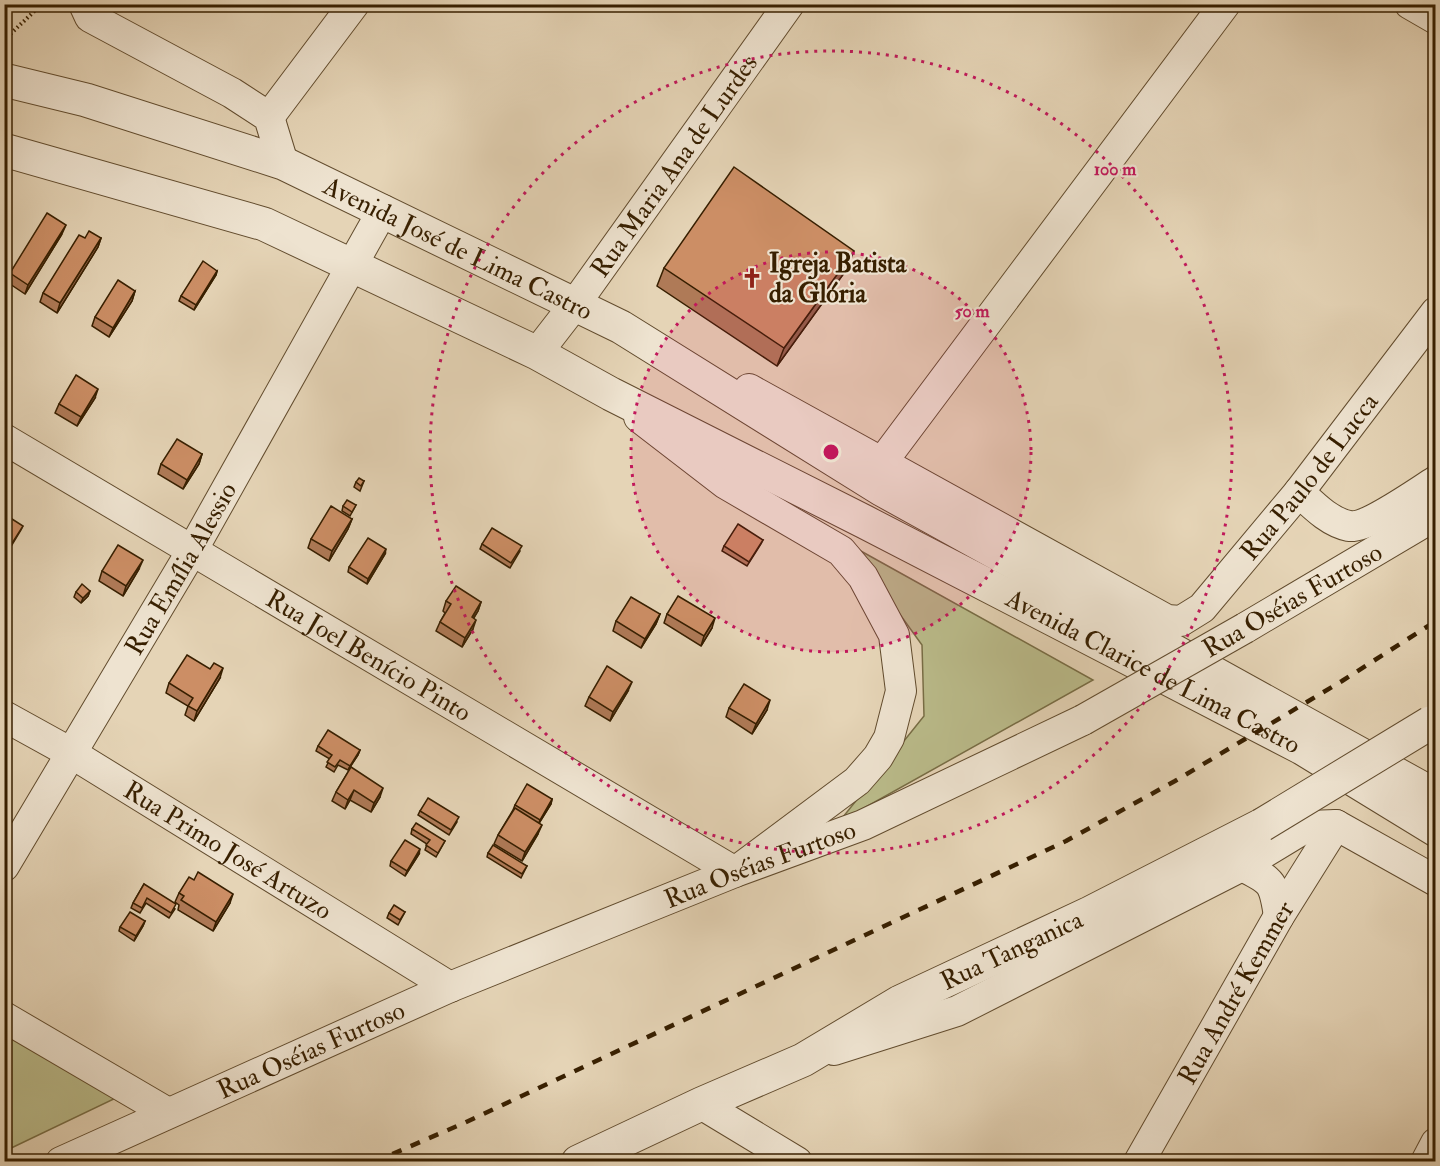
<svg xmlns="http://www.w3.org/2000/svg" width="1440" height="1166" viewBox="0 0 1440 1166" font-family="'IM FELL Double Pica',serif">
	<rect width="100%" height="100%" fill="#e5d4b6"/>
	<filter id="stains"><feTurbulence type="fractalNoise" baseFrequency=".00333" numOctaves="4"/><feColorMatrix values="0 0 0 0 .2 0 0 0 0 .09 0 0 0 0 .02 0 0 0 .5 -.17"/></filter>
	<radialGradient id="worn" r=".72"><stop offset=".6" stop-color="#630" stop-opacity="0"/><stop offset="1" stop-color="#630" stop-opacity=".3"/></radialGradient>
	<g fill="#babb8a" stroke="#786d45" stroke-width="1.5">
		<path d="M850,545l243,135 -254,142 85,-106 -2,-71z"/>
		<path d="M5,1032l113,65 -113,54z"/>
	</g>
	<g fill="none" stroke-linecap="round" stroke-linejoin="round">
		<g stroke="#624c2e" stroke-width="32">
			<g id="minor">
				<path d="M84,4l6,13 142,76 37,24 14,46"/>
				<path d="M1410,4l26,15"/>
				<path d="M269,117l85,-113"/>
				<path id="s1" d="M537,353l38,-49 214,-300"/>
				<path id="s2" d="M749,389l418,231 14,1 21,-13 97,-116 137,-180"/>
				<path id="s3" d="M4,439l731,433 122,-91 21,-24 11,-19 12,-47 -7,-56 -31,-58 -22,-26 -115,-67 -87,-67"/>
				<path d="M883,461l342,-457"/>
				<path d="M1299,492c14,13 30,30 50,34 18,3 69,-34 87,-45"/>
				<path d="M1245,628l191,-113"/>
				<path id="s4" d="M4,716l67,37 379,234"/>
				<path id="s5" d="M4,866l189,-317 190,-339"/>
				<path d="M1242,866c31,15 32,17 37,50"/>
				<path d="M4,1017l164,96"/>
				<path d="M834,1050l123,-39 285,-145 66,-40 28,-1 100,56"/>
				<path d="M701,1104l96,58"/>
				<path id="s6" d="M61,1162l389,-175 285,-115 128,-47 220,-105"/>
				<path id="s7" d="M1139,1162l140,-246 57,-91"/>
				<path d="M1426,1162l10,-19"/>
			</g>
		</g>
		<g stroke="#624c2e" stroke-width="35">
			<g id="tertiary">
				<path id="s8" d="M4,80l82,20 197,63 338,164 260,162 555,307"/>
				<path id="s9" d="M4,150l260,74 273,129 74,41 254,128 437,226 134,82"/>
				<path id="s10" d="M578,1162l123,-58 102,-44 97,-58 190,-89 172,-88"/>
			</g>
		</g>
		<g stroke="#371f00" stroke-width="4" stroke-dasharray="1.5 3" stroke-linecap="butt">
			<path d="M4,40l38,-36"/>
			<path d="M539,1162l10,-5"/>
		</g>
		<use href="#minor" stroke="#eee3d0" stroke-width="30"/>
		<use href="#tertiary" stroke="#eee3d0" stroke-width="33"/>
		<path stroke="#371f00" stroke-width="4.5" stroke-dasharray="10 10" stroke-linecap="butt" d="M374,1162l90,-39 602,-282 109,-60 167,-100 94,-60"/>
		<g stroke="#624c2e" stroke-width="32" stroke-linecap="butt">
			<path id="minor-bridge" d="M1083,720l162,-92"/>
		</g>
		<g stroke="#624c2e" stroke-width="35" stroke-linecap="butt">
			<path id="tertiary-bridge" d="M1262,825l168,-102"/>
		</g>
		<use href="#minor-bridge" stroke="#eee3d0" stroke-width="30"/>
		<use href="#tertiary-bridge" stroke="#eee3d0" stroke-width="33"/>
	</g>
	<g fill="#af7a57" stroke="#371f00" stroke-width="1.5">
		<path d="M62,234l-37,60 -18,-12 3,-9z"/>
		<path d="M85,238h16l-3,9 -41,66 -17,-11 3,-9z"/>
		<path d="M664,268l183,1 -70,97 -120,-80z"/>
		<path d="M217,271l-1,4 -22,35 -15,-9 2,-5z"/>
		<path d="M135,291l-3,10 -23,36 -17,-11 3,-9z"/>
		<path d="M95,398l-18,28 -22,-13 4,-9z"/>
		<path d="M202,454l-3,10 -16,25 -25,-15 3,-10z"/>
		<path d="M364,481l-4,10 -6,-4 2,-5z"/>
		<path d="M356,505l-6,11 -8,-5 1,-5z"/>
		<path d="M352,519l-4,10 -19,32 -21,-13 3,-9z"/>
		<path d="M763,540l-2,4 -14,22 -25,-15 2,-5z"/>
		<path d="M482,544l38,7 -10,17 -30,-19z"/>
		<path d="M385,554l-18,30 -19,-12 1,-5z"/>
		<path d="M139,569l-16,27 -24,-15 3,-10z"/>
		<path d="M90,591l-2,5 -7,7 -7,-6 2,-5z"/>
		<path d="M446,601l35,1 -3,9 -4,7 -1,11 -11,18 -26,-16 4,-9 5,-9 -2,-2z"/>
		<path d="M660,614l-4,10 -15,24 -28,-17 3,-10z"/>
		<path d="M667,614l45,14 -11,18 -37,-23z"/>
		<path d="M220,678l-26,43 -9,-6 3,-9 -22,-13 3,-10z"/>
		<path d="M628,691l-18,30 -25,-15 4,-9z"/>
		<path d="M729,708l38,2 -15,24 -26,-17z"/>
		<path d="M318,746l42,4 -2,5 -10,15 -10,-5 -4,7 -8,-5 4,-8 -14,-8z"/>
		<path d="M351,767l29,30 -9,15 -21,-12 -5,9 -13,-8 4,-9z"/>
		<path d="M552,799l-1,5 -12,19 -1,11 -16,27 -28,-17 4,-9 15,-25 2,-5z"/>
		<path d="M420,811l37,11 -8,13 -31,-20z"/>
		<path d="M412,829l33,12 -9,16 -11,-7 2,-6 -16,-10z"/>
		<path d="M488,853l39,13 -6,12 -34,-21z"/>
		<path d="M419,854l-14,22 -15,-10 1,-5z"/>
		<path d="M144,884l31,25 -6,9 -23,-15 -6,10 -9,-5 2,-5z"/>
		<path d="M179,893l51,10 -17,28 -35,-21 1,-5 -4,-3z"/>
		<path d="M405,912l-7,13 -11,-7 2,-5z"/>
		<path d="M145,921l-2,5 -9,15 -15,-10 1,-4z"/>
	</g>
	<g fill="#8f6347" stroke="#371f00" stroke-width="1.5">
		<path d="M66,225l-4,9 -37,60 3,-9z"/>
		<path d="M101,238l-3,9 -41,66 3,-10z"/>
		<path d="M854,251l-7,18 -70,97 7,-18z"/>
		<path d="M217,271l-1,4 -22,35 2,-5z"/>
		<path d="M135,291l-3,10 -23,36 4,-9z"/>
		<path d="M98,389l-3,9 -18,28 4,-9z"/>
		<path d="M202,454l-3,10 -16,25 4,-9z"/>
		<path d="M352,519l-4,10 -19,32 3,-10z"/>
		<path d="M23,526l-2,4 -17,28v-2z"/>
		<path d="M386,549l-1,5 -18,30 1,-5z"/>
		<path d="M143,560l-4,9 -16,27 3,-10z"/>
		<path d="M90,591l-2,5 -7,7 2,-5z"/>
		<path d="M481,602l-3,9 -10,15 4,-9z"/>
		<path d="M660,614l-4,10 -15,24 4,-9z"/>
		<path d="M715,618l-3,10 -11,18 3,-10z"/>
		<path d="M476,620l-3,9 -11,18 3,-9z"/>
		<path d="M223,668l-3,10 -26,43 3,-10z"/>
		<path d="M632,682l-4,9 -18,30 3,-9z"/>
		<path d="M770,700l-3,10 -15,24 4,-10z"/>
		<path d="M360,750l-2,5 -10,15 2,-4z"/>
		<path d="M383,788l-3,9 -9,15 3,-9z"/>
		<path d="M354,790l-4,10 -5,9 3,-9z"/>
		<path d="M552,799l-1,5 -13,21 2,-5z"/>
		<path d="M542,825l-4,9 -16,27 3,-9z"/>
		<path d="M420,849l-1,5 -14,22 2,-5z"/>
		<path d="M233,894l-3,9 -17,28 3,-9z"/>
		<path d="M145,921l-2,5 -9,15 2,-5z"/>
	</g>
	<g fill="#cc8e65" stroke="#371f00" stroke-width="1.5">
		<path d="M734,167l120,84 -70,97 -120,-80z"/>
		<path d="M47,213l19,12 -38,60 -18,-12z"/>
		<path d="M89,231l12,7 -41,65 -17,-10 36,-58 6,3z"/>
		<path d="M203,261l14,10 -21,34 -15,-9z"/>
		<path d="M118,280l17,11 -22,37 -18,-11z"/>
		<path d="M76,375l22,14 -17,28 -22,-13z"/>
		<path d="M177,439l25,15 -15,26 -26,-16z"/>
		<path d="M359,478l5,3 -3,5 -5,-4z"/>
		<path d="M347,500l9,5 -4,7 -9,-6z"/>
		<path d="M331,506l21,13 -20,32 -21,-12z"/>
		<path d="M12,519l11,7 -19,30v-25z"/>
		<path d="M738,524l25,16 -14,22 -25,-16z"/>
		<path d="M492,528l30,18 -11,17 -29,-19z"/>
		<path d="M368,538l18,11 -18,30 -19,-12z"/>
		<path d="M118,545l25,15 -17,26 -24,-15z"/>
		<path d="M82,584l8,7 -7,7 -7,-6z"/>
		<path d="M456,586l25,16 -9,15 4,3 -11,18 -25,-16 11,-18 -5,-3z"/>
		<path d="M678,596l37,22 -11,18 -37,-22z"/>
		<path d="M631,597l29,17 -15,25 -29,-18z"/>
		<path d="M187,655l23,14 4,-6 9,5 -26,43 -9,-5 5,-8 -24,-15z"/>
		<path d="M607,666l25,16 -19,30 -24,-15z"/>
		<path d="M744,684l26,16 -14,24 -27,-16z"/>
		<path d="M328,730l32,20 -10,16 -10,-6 -5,7 -8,-5 5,-7 -14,-9z"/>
		<path d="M351,767l32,21 -9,15 -20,-13 -6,10 -12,-8z"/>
		<path d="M527,784l25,15 -12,21 -25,-15z"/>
		<path d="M428,798l31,19 -8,13 -31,-19z"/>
		<path d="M515,808l27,17 -17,27 -27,-17z"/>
		<path d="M416,823l29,18 -7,12 -12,-8 4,-5 -18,-11z"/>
		<path d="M405,840l15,9 -13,22 -16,-10z"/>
		<path d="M493,845l34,21 -5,8 -34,-21z"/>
		<path d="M198,872l35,22 -17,28 -35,-22 3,-4 -5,-3 10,-16 5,3z"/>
		<path d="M144,884l32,20 -5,9 -24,-15 -5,10 -9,-5z"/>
		<path d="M394,905l11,7 -5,8 -11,-7z"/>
		<path d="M130,912l15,9 -9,15 -16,-9z"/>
	</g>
	<circle cx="831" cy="452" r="200" fill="#c2185b" fill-opacity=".12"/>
	<g fill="none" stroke="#c2185b" stroke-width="3" stroke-dasharray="3 6">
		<circle cx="831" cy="452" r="200"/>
		<circle cx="831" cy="452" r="401"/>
	</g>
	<defs>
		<g id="church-bare" transform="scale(1.62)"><path d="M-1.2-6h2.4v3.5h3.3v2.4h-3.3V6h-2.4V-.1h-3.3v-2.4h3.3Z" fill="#8f2418" stroke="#eee3d0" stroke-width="2.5" paint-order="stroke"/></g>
	</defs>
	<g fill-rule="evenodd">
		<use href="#church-bare" x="752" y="278"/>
	</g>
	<g text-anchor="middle" stroke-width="4.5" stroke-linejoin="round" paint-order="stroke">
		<g font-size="26" fill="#371f00" stroke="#eee3d0">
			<text dy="9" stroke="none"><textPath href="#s1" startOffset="232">Rua Maria Ana de Lurdes</textPath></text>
			<text dy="9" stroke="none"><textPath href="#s8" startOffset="486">Avenida José de Lima Castro</textPath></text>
			<text dy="9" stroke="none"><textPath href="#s2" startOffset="686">Rua Paulo de Lucca</textPath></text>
			<text dy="9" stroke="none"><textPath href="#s5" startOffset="346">Rua Emília Alessio</textPath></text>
			<text transform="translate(1292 600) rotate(-30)" y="9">Rua Oséias Furtoso</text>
			<text dy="9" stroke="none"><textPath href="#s3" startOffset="424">Rua Joel Benício Pinto</textPath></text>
			<text dy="9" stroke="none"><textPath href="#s9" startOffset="1266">Avenida Clarice de Lima Castro</textPath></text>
			<text dy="9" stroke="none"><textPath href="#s4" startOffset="261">Rua Primo José Artuzo</textPath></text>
			<text dy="9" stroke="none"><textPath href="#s6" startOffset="760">Rua Oséias Furtoso</textPath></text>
			<text dy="9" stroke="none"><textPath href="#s10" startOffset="483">Rua Tanganica</textPath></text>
			<text dy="9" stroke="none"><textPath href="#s7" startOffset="195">Rua André Kemmer</textPath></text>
			<text dy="9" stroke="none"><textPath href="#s6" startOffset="274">Rua Oséias Furtoso</textPath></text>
		</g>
		<g font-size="26" font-weight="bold" fill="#371f00" stroke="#eee3d0" text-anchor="start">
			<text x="769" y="272">Igreja Batista<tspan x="769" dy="30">da Glória</tspan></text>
		</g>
	</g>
	<circle cx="831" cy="452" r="9" fill="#c2185b" stroke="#eee3d0" stroke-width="3"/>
	<g font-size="18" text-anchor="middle" font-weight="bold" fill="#c2185b" stroke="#eee3d0" stroke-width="4.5" stroke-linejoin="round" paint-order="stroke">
		<text x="1115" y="175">100 m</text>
		<text x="972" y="317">50 m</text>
	</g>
	<rect width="1440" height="1166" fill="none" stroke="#e5d4b6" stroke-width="24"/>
	<rect x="6" y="6" width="1428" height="1154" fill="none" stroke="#371f00" stroke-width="3"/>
	<rect x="12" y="12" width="1416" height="1142" fill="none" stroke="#371f00" stroke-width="1.5"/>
	<rect width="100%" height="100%" filter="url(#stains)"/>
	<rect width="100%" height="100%" fill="url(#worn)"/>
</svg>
